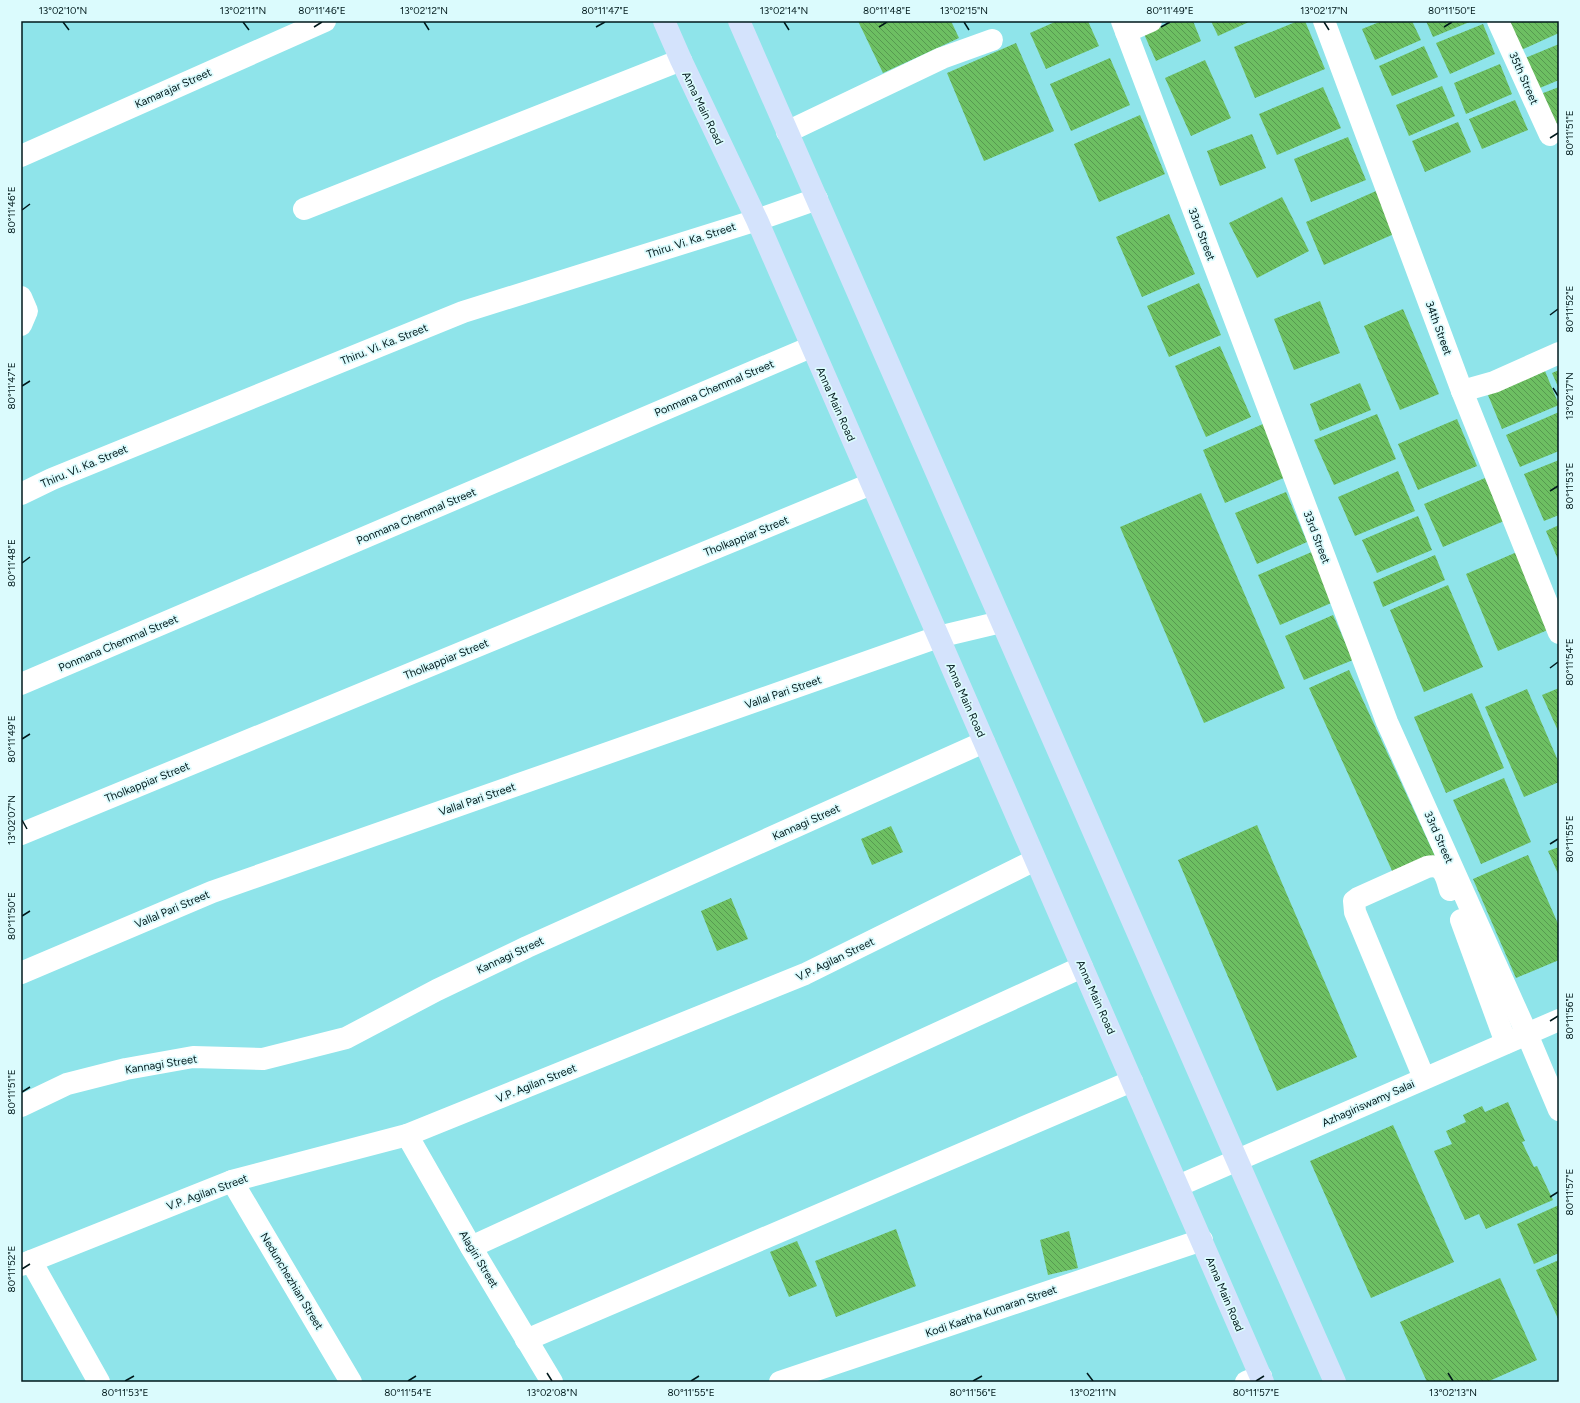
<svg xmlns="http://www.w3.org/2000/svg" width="1580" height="1403" viewBox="0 0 1580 1403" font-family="Figtree,sans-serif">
	<defs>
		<pattern id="building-back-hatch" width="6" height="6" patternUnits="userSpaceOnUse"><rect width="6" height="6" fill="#6dbf62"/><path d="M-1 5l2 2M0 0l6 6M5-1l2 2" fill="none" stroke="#579a50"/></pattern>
	</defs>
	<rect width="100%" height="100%" fill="#8fe4ea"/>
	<g fill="url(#building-back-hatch)">
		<path d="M858,21h93l8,17 -76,35z"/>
		<path d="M1057,21h31l11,25 -53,23 -16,-36z"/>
		<path d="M1174,21h19l8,20 -45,20 -12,-27z"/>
		<path d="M1211,21h40l-33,15z"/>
		<path d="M1298,21h7l20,48 -70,29 -21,-51z"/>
		<path d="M1382,21h30l9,19 -46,20 -13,-31z"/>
		<path d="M1426,21h46l-39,16z"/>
		<path d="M1506,21h53v12l-40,18z"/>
		<path d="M1483,24l12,30 -45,20 -14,-31z"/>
		<path d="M1016,43l38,88 -70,30 -37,-88z"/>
		<path d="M1559,44v36l-24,10 -12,-31z"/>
		<path d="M1424,46l14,31 -46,19 -13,-30z"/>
		<path d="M1110,58l20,47 -59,26 -21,-47z"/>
		<path d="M1205,60l26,58 -40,18 -26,-58z"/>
		<path d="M1500,64l12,30 -46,20 -12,-31z"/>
		<path d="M1442,86l13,30 -46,20 -13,-31z"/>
		<path d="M1323,87l18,41 -64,27 -18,-41z"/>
		<path d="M1559,87v36l-8,3 -13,-31z"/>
		<path d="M1515,100l13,30 -46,19 -13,-30z"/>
		<path d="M1140,115l25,59 -66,28 -25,-58z"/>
		<path d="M1458,122l13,30 -46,20 -13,-31z"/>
		<path d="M1252,134l14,34 -46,18 -13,-35z"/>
		<path d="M1348,137l18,43 -55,22 -17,-43z"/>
		<path d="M1376,191l18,43 -70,31 -18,-43z"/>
		<path d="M1282,197l27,54 -52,27 -28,-55z"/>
		<path d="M1169,214l26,60 -53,23 -26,-60z"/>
		<path d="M1199,283l22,52 -52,22 -22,-51z"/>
		<path d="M1320,301l20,52 -46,17 -20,-51z"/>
		<path d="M1403,309l36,85 -39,16 -36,-84z"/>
		<path d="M1220,346l31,71 -45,20 -31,-71z"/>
		<path d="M1559,370v19l-7,-16z"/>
		<path d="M1545,371l14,34 -57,24 -14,-34z"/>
		<path d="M1360,383l11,27 -51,21 -10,-27z"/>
		<path d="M1559,412v39l-39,16 -14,-32z"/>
		<path d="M1377,414l19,45 -62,26 -20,-45z"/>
		<path d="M1457,419l20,47 -59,24 -20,-46z"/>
		<path d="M1263,424l23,53 -61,26 -22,-53z"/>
		<path d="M1559,460v55l-15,6 -20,-47z"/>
		<path d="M1398,471l17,40 -60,25 -17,-39z"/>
		<path d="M1485,478l19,43 -61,26 -19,-43z"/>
		<path d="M1286,492l21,50 -50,22 -22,-51z"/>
		<path d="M1201,493l84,195 -81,35 -84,-196z"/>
		<path d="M1418,516l14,34 -55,23 -15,-33z"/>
		<path d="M1559,525v37l-13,-31z"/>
		<path d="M1314,551l22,50 -56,24 -22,-50z"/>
		<path d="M1517,552l33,77 -52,22 -32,-77z"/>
		<path d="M1435,555l10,25 -62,27 -10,-25z"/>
		<path d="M1448,585l35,82 -59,25 -34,-82z"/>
		<path d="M1333,615l20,45 -49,20 -19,-44z"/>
		<path d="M1349,670l86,186 -41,19 -85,-187z"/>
		<path d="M1559,688v45l-17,-38z"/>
		<path d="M1527,689l32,74v19l-35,15 -39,-90z"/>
		<path d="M1472,693l32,75 -58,25 -32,-76z"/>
		<path d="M1504,778l27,64 -50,22 -28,-64z"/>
		<path d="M1257,825l100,232 -80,34 -99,-231z"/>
		<path d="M891,826l12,26 -31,13 -11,-26z"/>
		<path d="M1559,847v29l-11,-25z"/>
		<path d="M1528,855l31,71v34l-43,18 -43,-99z"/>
		<path d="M731,898l17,41 -31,12 -16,-40z"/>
		<path d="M1508,1102l17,39 -3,1 12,25 3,-1 16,34 -67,29 -7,-15 -14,6 -31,-69 18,-7 -6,-13 20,-9 -3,-7 19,-9 3,6z"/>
		<path d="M1393,1125l61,137 -83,36 -61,-137z"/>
		<path d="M1559,1205v48l-25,11 -17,-40z"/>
		<path d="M896,1229l20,57 -80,31 -21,-56z"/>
		<path d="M1069,1231l9,37 -30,7 -8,-35z"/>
		<path d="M797,1241l20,45 -28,11 -19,-45z"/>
		<path d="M1559,1260v61l-23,-51z"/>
		<path d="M1500,1278l37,82 -50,22h-60l-27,-60z"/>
	</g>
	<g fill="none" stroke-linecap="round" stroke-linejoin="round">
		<g stroke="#fff" stroke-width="22">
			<path d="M1122,21l265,701 140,312 32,76"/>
			<path d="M1324,21l138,370 97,242"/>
			<path d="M1498,21l52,114"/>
			<path d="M1126,32l25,-11"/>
			<path d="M787,132l155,-74 50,-18"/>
			<path d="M21,156l304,-135"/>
			<path d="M304,209l377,-149"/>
			<path d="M21,297l6,14 -6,14"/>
			<path d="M1462,391l32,-9 65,-29"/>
			<path d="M21,494l31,-15 411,-167 294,-92 60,-21"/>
			<path d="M21,684l790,-337"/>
			<path d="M21,834l850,-350"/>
			<path d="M1461,920l45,123"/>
			<path d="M21,973l191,-81 726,-255 63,-15"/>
			<path d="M1424,1078l-69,-166 -1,-11 4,-3 69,-31c17,-4 19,10 23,23"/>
			<path d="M21,1106l46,-22 59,-15 67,-12 70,2 83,-21 91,-48 90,-43 457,-205"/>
			<path d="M407,1135l64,112 81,135"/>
			<path d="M232,1181l119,201"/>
			<path d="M1178,1186l381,-166"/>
			<path d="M471,1247l611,-280"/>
			<path d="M31,1261l68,121"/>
			<path d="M21,1265l211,-84 175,-46 398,-161 230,-114"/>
			<path d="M526,1340l606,-259"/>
			<path d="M780,1382l422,-142"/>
			<path d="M1246,1382l15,-6"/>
		</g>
		<g stroke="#d4e3fc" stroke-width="22">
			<path d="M664,21l17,39 76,160 506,1162"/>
			<path d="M739,21l498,1139 98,222"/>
		</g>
	</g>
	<path fill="none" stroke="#00191b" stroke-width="1.5" d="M63,22l6,8M243,22l6,8M424,22l5,8M784,22l5,8M964,22l5,8M1324,22l5,8M314,27l8,-5M596,27l9,-5M879,27l8,-5M1161,27l9,-5M1444,27l8,-5M1550,138l8,-5M22,210l8,-6M1550,315l8,-6M22,386l8,-5M1553,388l5,8M1550,491l8,-5M22,563l8,-6M1550,668l8,-6M22,739l8,-5M22,820l5,9M1550,844l8,-5M22,916l8,-5M1550,1021l8,-5M22,1092l8,-5M1550,1197l8,-5M22,1269l8,-5M547,1373l5,8M1087,1373l6,8M1448,1373l5,8M125,1381l9,-5M408,1381l8,-5M691,1381l8,-5M973,1381l9,-5M1256,1381l8,-5"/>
	<g text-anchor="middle" stroke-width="3.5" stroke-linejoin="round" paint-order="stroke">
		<g font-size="11" fill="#00191b" stroke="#dbfbfd">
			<text transform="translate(1524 78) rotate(66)" y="4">35th Street</text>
			<text transform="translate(173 88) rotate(-24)" y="4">Kamarajar Street</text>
			<text transform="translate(703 108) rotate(64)" y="4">Anna Main Road</text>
			<text transform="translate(1202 234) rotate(69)" y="4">33rd Street</text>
			<text transform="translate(691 240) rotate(-18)" y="4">Thiru. Vi. Ka. Street</text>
			<text transform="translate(1439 328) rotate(70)" y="4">34th Street</text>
			<text transform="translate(384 344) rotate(-22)" y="4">Thiru. Vi. Ka. Street</text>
			<text transform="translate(714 388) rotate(-23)" y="4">Ponmana Chemmal Street</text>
			<text transform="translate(836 404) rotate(66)" y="4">Anna Main Road</text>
			<text transform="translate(84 466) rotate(-23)" y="4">Thiru. Vi. Ka. Street</text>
			<text transform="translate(416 516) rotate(-23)" y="4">Ponmana Chemmal Street</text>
			<text transform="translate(746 536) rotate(-22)" y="4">Tholkappiar Street</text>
			<text transform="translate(1317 537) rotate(69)" y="4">33rd Street</text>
			<text transform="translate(118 643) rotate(-23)" y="4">Ponmana Chemmal Street</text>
			<text transform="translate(446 659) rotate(-22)" y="4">Tholkappiar Street</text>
			<text transform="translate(783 692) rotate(-19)" y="4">Vallal Pari Street</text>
			<text transform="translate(966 700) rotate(66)" y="4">Anna Main Road</text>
			<text transform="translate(147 782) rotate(-22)" y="4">Tholkappiar Street</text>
			<text transform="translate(477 799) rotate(-19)" y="4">Vallal Pari Street</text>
			<text transform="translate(806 822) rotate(-24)" y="4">Kannagi Street</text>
			<text transform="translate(1439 837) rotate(66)" y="4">33rd Street</text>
			<text transform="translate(172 909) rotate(-23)" y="4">Vallal Pari Street</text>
			<text transform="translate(510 955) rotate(-25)" y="4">Kannagi Street</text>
			<text transform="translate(835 959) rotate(-26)" y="4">V.P. Agilan Street</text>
			<text transform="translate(1096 997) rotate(66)" y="4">Anna Main Road</text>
			<text transform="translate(161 1064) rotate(-9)" y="4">Kannagi Street</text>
			<text transform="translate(536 1083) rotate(-22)" y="4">V.P. Agilan Street</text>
			<text transform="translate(1368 1103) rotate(-24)" y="4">Azhagiriswamy Salai</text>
			<text transform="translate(207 1192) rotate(-20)" y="4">V.P. Agilan Street</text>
			<text transform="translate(479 1259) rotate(59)" y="4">Alagiri Street</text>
			<text transform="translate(292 1281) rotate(59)" y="4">Nedunchezhian Street</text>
			<text transform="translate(1225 1294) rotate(67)" y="4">Anna Main Road</text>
			<text transform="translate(991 1311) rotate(-19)" y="4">Kodi Kaatha Kumaran Street</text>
		</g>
	</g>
	<rect width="1580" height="1403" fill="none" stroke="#dbfbfd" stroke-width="44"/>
	<rect x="22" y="22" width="1536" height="1359" fill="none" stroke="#00191b" stroke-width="1.5"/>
	<g font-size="10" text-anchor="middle" fill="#00191b">
		<text x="63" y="14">13°02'10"N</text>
		<text x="243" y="14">13°02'11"N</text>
		<text x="322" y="14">80°11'46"E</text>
		<text x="424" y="14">13°02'12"N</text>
		<text x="605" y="14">80°11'47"E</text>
		<text x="784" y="14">13°02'14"N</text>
		<text x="887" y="14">80°11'48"E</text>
		<text x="964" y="14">13°02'15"N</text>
		<text x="1170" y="14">80°11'49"E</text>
		<text x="1324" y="14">13°02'17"N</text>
		<text x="1452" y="14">80°11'50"E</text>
		<text transform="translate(1569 133) rotate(-90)" y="4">80°11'51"E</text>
		<text transform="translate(11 210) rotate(-90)" y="4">80°11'46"E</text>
		<text transform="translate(1569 309) rotate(-90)" y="4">80°11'52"E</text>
		<text transform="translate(11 386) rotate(-90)" y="4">80°11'47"E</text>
		<text transform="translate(1569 396) rotate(-90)" y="4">13°02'17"N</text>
		<text transform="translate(1569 486) rotate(-90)" y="4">80°11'53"E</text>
		<text transform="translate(11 563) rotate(-90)" y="4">80°11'48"E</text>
		<text transform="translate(1569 662) rotate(-90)" y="4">80°11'54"E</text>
		<text transform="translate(11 739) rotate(-90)" y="4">80°11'49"E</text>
		<text transform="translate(11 820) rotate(-90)" y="4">13°02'07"N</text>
		<text transform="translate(1569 839) rotate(-90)" y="4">80°11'55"E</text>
		<text transform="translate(11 916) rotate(-90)" y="4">80°11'50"E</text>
		<text transform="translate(1569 1016) rotate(-90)" y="4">80°11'56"E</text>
		<text transform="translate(11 1092) rotate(-90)" y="4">80°11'51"E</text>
		<text transform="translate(1569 1192) rotate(-90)" y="4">80°11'57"E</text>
		<text transform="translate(11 1269) rotate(-90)" y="4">80°11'52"E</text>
		<text x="125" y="1396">80°11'53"E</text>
		<text x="408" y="1396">80°11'54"E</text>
		<text x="552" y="1396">13°02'08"N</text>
		<text x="691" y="1396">80°11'55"E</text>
		<text x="973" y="1396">80°11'56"E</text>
		<text x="1093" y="1396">13°02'11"N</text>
		<text x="1256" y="1396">80°11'57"E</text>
		<text x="1453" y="1396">13°02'13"N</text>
	</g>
</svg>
